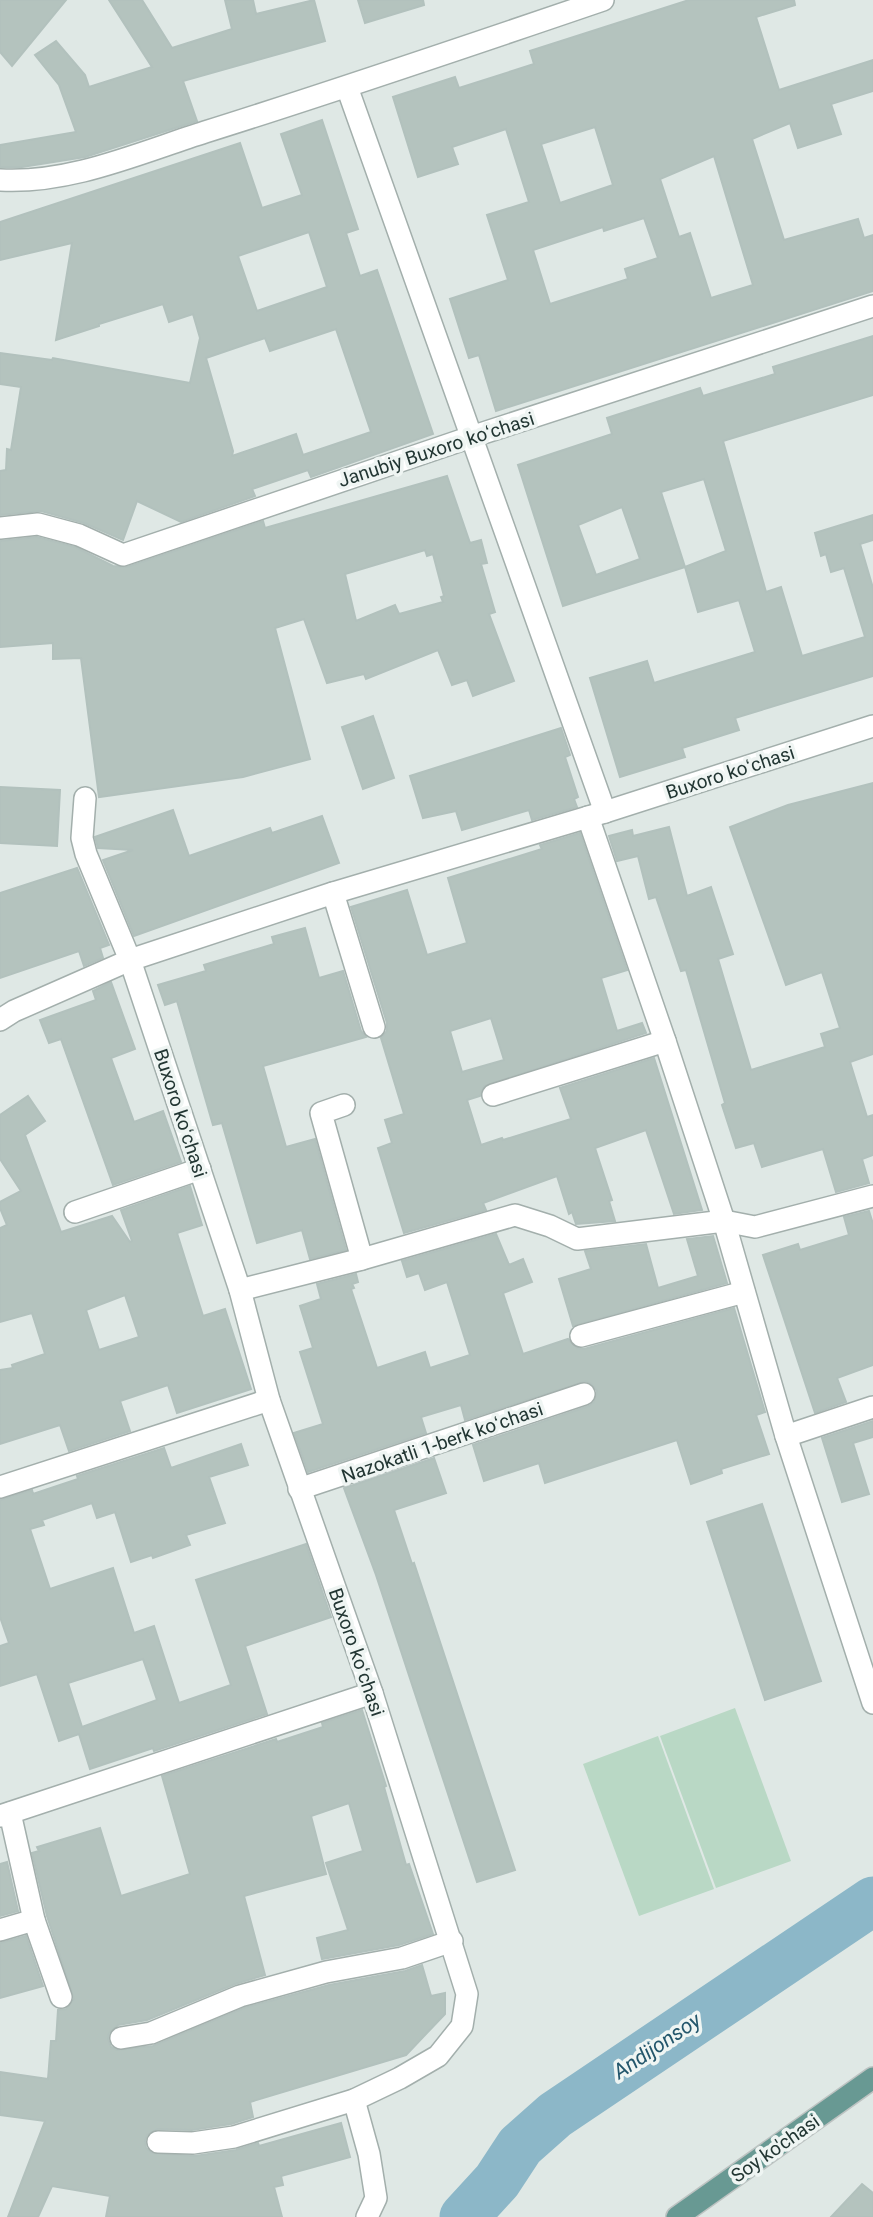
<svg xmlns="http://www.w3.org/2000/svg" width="873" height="2217" viewBox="0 0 873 2217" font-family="Roboto,sans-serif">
	<rect width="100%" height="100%" fill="#dfe8e5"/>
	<g fill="#b9d8c5">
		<path d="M735,1708l56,153 -75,27 -56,-152z"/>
		<path d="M658,1736l56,153 -75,27 -56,-152z"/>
	</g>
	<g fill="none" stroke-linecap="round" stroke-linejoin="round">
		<path stroke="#8cb7c8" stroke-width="49" d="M464,2217l33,-36 23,-35 35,-31 318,-214"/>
	</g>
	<g fill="#b4c3be" stroke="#b2c1bd" stroke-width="2" fill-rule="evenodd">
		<path d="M0,0h66l-54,66 -12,-14z"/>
		<path d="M109,0h33l30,48 60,-19 -7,-29h28l3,14 58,-14 11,41 -142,40 14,40 -112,36 -63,10h-22v-22l76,-13 -17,-47 -24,-30 21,-14 29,34 4,12 63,-20z"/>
		<path d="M358,0h65l1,5 -59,18z"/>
		<path d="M689,0h105l1,5 -39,12 23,73 94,-30v31l-42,13 10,30 -43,14 -8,-25 -38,16 32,101 74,-21 6,19 9,-3v56l-377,120 -17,-56 -10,3 -19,-59 58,-19 -21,-65 42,-13 -23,-73 -54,18 6,17 -40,13 -25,-80 62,-20 4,11 75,-24 -4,-13zM595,127l18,58 -53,18 -19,-59zM714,156l39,129 -42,13 -21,-65 -11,4 -19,-58zM644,218l14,40 -33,11 3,10 -78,25 -17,-54 70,-23 1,4z"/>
		<path d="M322,120l36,109 -12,4 14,43 17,-6 56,164 -122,43 -3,-7 -56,19 3,7 -74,26 -44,-21 -14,39 -39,-17 -43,-12 -41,4v-44l6,-1 1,-21 4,1 10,-63 -21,-3v-31l52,7 1,-2 137,25 10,-45 -7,-24 -24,8 -6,-18 -64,20v2l-43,14 16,-97 -72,17v-38l240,-79 22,65 40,-13 -21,-61zM309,232l18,55 -70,24 -19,-55zM336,329l35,103 -68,23 -7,-21 -64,22 1,-5 -27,-93 59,-20 5,13z"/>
		<path d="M873,336v59l-150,46 43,151 15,-5 21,69 63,-19 -21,-69 -13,4 -5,-18 -5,2 -6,-23 58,-18v25l-13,4 13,44v88l-138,42 4,12 -57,18 3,9 -65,20 -30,-99 57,-17 7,22 101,-31 -16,-52 -41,12 -13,-45 -122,39 -45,-141 94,-31 -5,-16 93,-30 3,8 72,-22 -2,-7zM704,479l22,72 -41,16 -24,-75zM622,507l18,52 -44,16 -18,-50z"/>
		<path d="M447,476l23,67 11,-3 6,23 -6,1 14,48 -6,2 25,67 -41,15 -6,-16 -15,5 -14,-35 -72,29 -2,-5 -37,9 -23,-64 -29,9 35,131 -67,18 -144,20 -18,-139 -28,1v-16l-53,4v-106l37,-4 38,10 38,19 14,1 136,-46 2,7zM425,550l2,6 6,-2 11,42 -3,1 2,5 -44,12 -4,-9 -39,16 -11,-47z"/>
		<path d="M373,716l21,62 -31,11 -21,-62z"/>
		<path d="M561,728l9,27 -5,2 13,40 -4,2 3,8 -45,13 -3,-10 -67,20 -6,-19 -33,7 -13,-42z"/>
		<path d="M873,783v271l-23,8 17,55 6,-2v40l-11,4 7,24 -33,9 -13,-43 -61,18 -8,-24 -18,5 -14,-43 3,-2 -39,-133 -5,1 -25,-74 -7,2 -11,-43 -21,5 -8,-25 23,-6 1,6 36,-9 18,69 24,-9 22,67 -15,5 33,111 74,-23 -4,-13 19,-6 -18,-56 -36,13 -56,-158 58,-22z"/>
		<path d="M0,787l60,3 -3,56 -57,-3z"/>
		<path d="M173,810l16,46 81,-28 2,5 50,-17 17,47 -205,73 -31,-76 30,-10 -35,-2 -3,-11z"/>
		<path d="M580,833l47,137 -26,8 16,53 25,-8 4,10 -162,53 -4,10 -13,4 14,45 21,-7 1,2 68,-21 -11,-31 94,-30 48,152 -28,4 -28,-84 -51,18 17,52 -3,1 6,20 -39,3 -4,-12 -3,2 -12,-38 -74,27 3,7 -82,23 -26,-85 14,-5 -7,-23 19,-6 -23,-76 6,-7v-8l-36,-116 56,-17 20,65 40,-12 -19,-65 94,-29 -2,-4zM491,1018l13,42 -42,12 -12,-41z"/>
		<path d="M77,868l32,77 -9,3 3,10 -19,8 -5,-15 -79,27v-85z"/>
		<path d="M305,928l14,50 24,-7 18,60 5,6 -103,29 23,81 29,-8 31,111 -36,9 -8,-29 -45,13 -35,-120 -9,2 -36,-124 -12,4 -7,-20 48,-14 -2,-6 70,-21 -2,-7z"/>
		<path d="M111,982l24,67 -24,9 23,64 29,-11 18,51 -68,23 -52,-146 -12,4 -9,-23 56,-20 -3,-9z"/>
		<path d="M28,1096l17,25 -20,14 36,97 51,-16 18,26 2,-1 -11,-31 69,-24 12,39 -25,8 26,83 22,-7 26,80 -74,24 -9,-28 -48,16 10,30 -61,20 -9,-26 -60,19v-74l13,-2 -1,-3 33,-11 -13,-41 -32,9v-94l7,-3 -7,-17v-6l21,-11 -21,-32v-44zM125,1295l14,42 -40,13 -13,-40z"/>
		<path d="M869,1211l4,13v141l-36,13 9,24 -31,11 -52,-158 35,-11 2,6 49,-15 -5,-18z"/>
		<path d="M496,1234l13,31 14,-6 9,23 -29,11 20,61 45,-15 9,9 7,1 150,-41 31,104 -9,3 13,39 -48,15 1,4 -31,11 -14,-44 -132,43 -6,-20 -55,18 -11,-36 116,-39 5,-4 3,-11 -5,-7 -6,-3 -121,39 -4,-15 -40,12 5,16 -118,39 -14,-39 29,-9 -23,-72 13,-4 -13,-42 21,-7 -4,-15 39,-10 2,8 -6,2 2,4 -3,1 26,79 48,-16 5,16 40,-13 -23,-73 -22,8 -6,-17 -12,4 -5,-16z"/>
		<path d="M713,1236l14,47 -154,43 -14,-47 32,-10 -6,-18 61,-7 12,44 40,-12 -11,-37z"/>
		<path d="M873,1421v16l-20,6 16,51 -27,8 -20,-64z"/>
		<path d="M241,1444l7,21 -39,12 16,46 -39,12 4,10 -37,13 -1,-3 -21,7 -16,-50 -18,6 -5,-15 -50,17 2,5 -14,4 20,60 63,-21 21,65 20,-7 25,77 52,-18 -35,-105 110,-36 25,73 -86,29 22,68 -113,37 -1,-3 -63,21 -11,-35 -20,7 -22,-67 -37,12v-40l9,-3 -9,-26v-117l32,-10 1,4 45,-15 -1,-3 87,-28 7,20zM143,1659l14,41 -75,27 -14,-44z"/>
		<path d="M434,1458l12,35 -52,17 18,54 2,-1 101,307 -38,12 -101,-307 -32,-87z"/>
		<path d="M762,1504l59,177 -56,19 -58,-178z"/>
		<path d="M362,1710l24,76 -2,1 22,78 3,-1 24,70 -34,11 -77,14 -5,-21 31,-8 -22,-67 37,-12 -14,-48 -38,13 15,58 -82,22 21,79 -30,9 -88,36 -29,5 -9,8 -1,6 3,8 6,3 36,-4 91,-38 85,-23 76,-14 17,-6 9,31 14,-3v21l-39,41 -156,47 3,15 -22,7 -39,6 -34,-1 -11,6 -2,6 1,7 6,5 43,3 41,-6 22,-7 1,3 82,-23 9,34 -69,19 2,9 -9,2 8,30h-176l4,-21 -58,-10 -14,31h-30l37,-96 -45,-6v-43l48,7 3,-38h5l2,-31 8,-1 8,-10 -27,-83 -15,-63 7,-2 -2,-4 63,-19 21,68 69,-22 -28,-98 114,-37 1,3 46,-15 -1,-4z"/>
		<path d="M7,1862l11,49 -18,5v-52z"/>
		<path d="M26,1936l17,50 -43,12v-55z"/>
		<path d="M862,2184l11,9v24h-42z"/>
	</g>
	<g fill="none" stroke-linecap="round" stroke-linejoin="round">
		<g stroke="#a3afac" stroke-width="24">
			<g id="minor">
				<path d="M347,87l258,725"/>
				<path d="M0,180c70,4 139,-27 205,-48 134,-42 266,-87 398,-132"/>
				<path d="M0,528l38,-4 41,11 44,20 348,-118 402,-131"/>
				<path d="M85,798l-3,40 4,16 44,106 110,330 29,110 103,293 95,301 -5,32 -24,30 -38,22 -46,22 -120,37 -41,6 -35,-1"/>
				<path d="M588,817l77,224 59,180 62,215 87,267"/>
				<path d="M333,893l41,134"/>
				<path d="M0,1020l14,-9 116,-51 203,-67 272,-81 268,-86"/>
				<path d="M493,1095l172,-54"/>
				<path d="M344,1105l-23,8 41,146"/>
				<path d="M75,1212l125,-43"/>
				<path d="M240,1290l122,-31 153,-44 35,11 27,13 147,-18 31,6 118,-31"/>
				<path d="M581,1336l163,-44"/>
				<path d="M786,1436l87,-29"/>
				<path d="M0,1487l269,-87"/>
				<path d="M299,1489l285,-95"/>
				<path d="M10,1813l24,107 27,77"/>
				<path d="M0,1816l372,-123"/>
				<path d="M0,1930l34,-10"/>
				<path d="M121,2038l30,-5 89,-37 86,-24 76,-14 50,-17"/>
				<path d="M354,2100l15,54 7,44 -9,19"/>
			</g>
		</g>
		<g stroke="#bdc3c2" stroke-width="24">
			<path id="major" d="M677,2217l196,-139"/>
		</g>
		<use href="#minor" stroke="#fff" stroke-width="21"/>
		<use href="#major" stroke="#689993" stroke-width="21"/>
	</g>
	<g text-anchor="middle" stroke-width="7" stroke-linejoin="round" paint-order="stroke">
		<g font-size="19" fill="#223633" stroke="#eff5f3">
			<text transform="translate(436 449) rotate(-18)" y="7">Janubiy Buxoro koʻchasi</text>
			<text transform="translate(730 772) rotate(-18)" y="7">Buxoro koʻchasi</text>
			<text transform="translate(181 1113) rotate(72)" y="7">Buxoro koʻchasi</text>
			<text transform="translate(442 1442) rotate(-19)" y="7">Nazokatli 1-berk koʻchasi</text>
			<text transform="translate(357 1652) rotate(71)" y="7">Buxoro koʻchasi</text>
			<text transform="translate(775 2148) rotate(-35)" y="7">Soy ko'chasi</text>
		</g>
		<g font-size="21" font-style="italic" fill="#23566b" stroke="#eff5f3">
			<text transform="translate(657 2046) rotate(-34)" y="7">Andijonsoy</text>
		</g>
	</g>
</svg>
